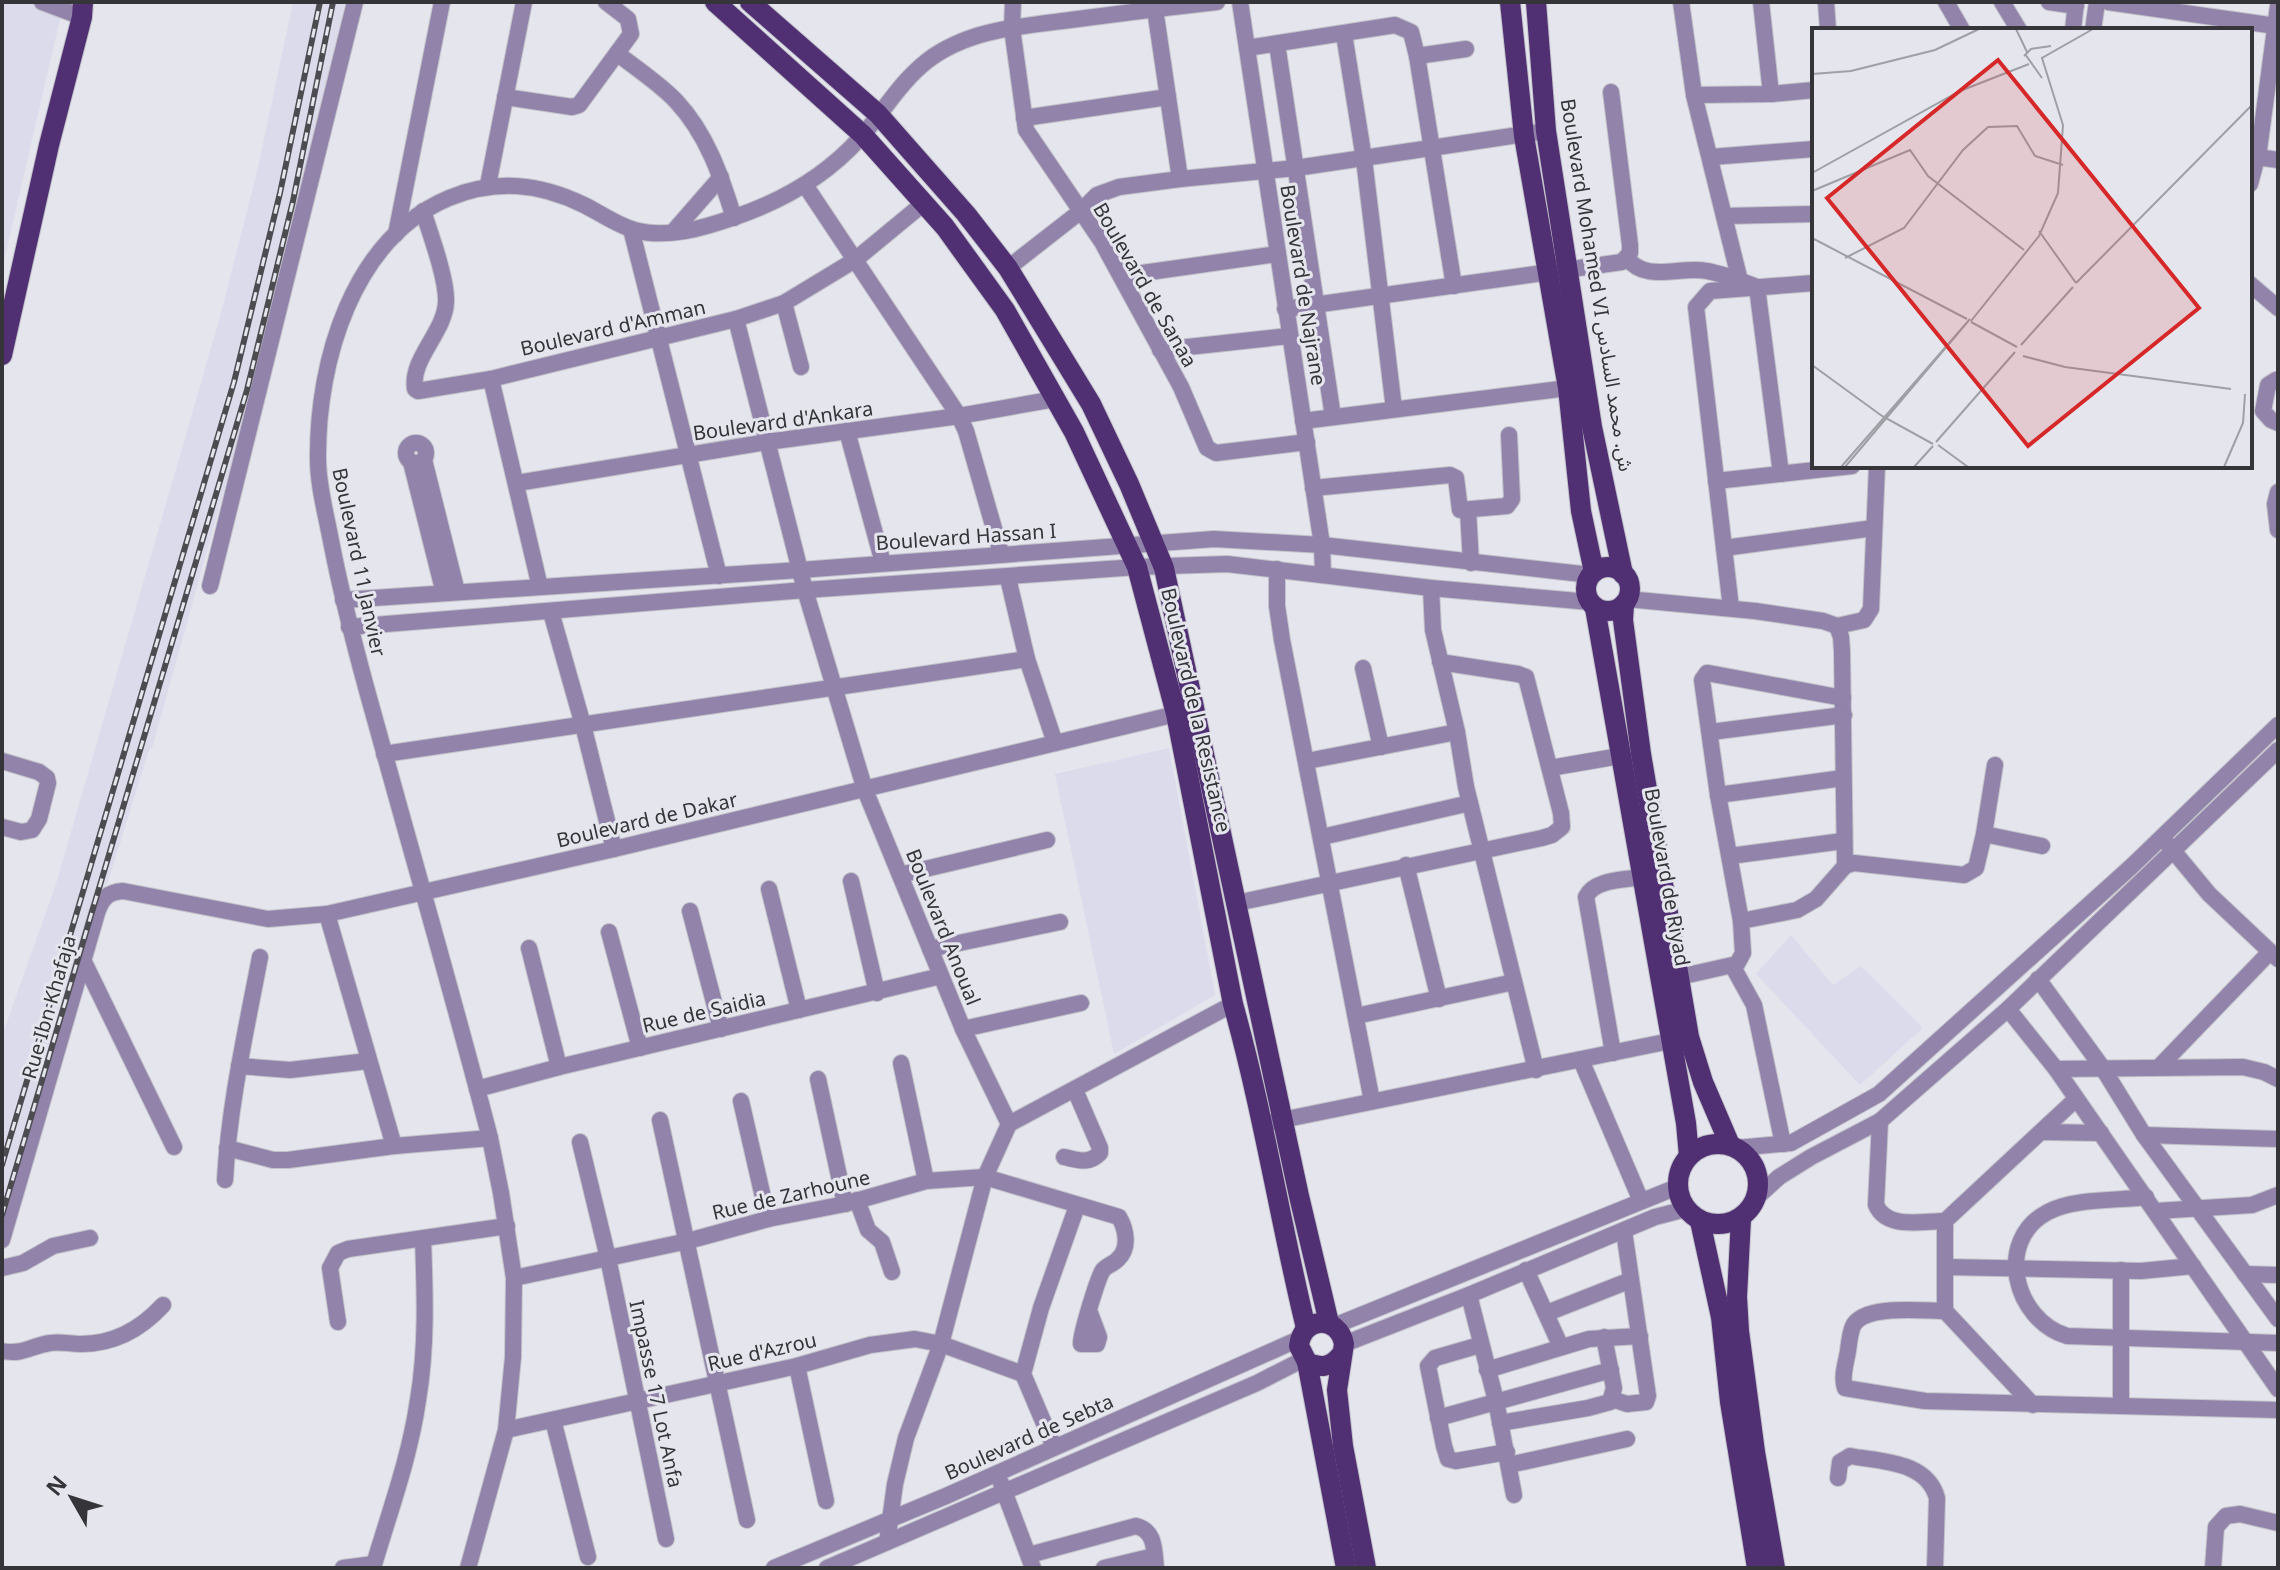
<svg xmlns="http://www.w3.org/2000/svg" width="2280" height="1570" viewBox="0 0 2280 1570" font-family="'Noto Sans','Noto Sans Arabic',sans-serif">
	<rect width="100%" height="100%" fill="#e5e5ee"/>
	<g fill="#dbdbec">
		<path d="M2,2h62l-62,267z"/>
		<path d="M293,2h52l-15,77 -47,199 -130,467 -5,8 -40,129 -4,4 -102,341v-191l54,-152 164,-567 37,-145z"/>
		<path d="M1169,748l46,247 -101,59 -59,-280z"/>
		<path d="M1791,935l42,50 28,-19 62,62 -63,57 -104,-111z"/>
	</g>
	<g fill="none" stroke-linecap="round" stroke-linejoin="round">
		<g stroke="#c2c2ca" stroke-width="18">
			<g id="minor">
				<path d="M42,2l40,15"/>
				<path d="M1013,2l-1,26 14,102 76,112 79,145 26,61 9,5 91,-11"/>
				<path d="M1240,2l82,543 1,30"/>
				<path d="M1681,2l13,93 46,186"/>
				<path d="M1761,2l10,92"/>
				<path d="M1826,2l2,28"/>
				<path d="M1946,2l16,28"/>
				<path d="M2002,2l17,28"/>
				<path d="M2049,2l27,4"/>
				<path d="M2108,2l168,24"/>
				<path d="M1155,9l25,170"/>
				<path d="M2073,30l3,-28"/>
				<path d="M2093,30l4,-28"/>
				<path d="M1344,34l20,125 30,250"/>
				<path d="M1277,44l56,373"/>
				<path d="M1247,48l148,-23 16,7 6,24 37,230"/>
				<path d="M618,54c19,15 42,30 58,47 31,33 45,75 58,117"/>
				<path d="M1417,56l49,-7"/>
				<path d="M1694,95l77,-1 43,-4"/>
				<path d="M505,97l67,10 7,-2 52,-71 -3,-15 -22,-17"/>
				<path d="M1024,118l144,-21"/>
				<path d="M1711,157l103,-8"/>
				<path d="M2257,157l21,3"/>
				<path d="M2250,184l9,-34 19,-144"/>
				<path d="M488,185l36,-183"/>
				<path d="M805,185l154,231 7,15 35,122"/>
				<path d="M423,211c7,22 24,68 23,91 -1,30 -36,57 -31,87l3,2 73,-12"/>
				<path d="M1725,216l89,-2"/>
				<path d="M631,229l88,347"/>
				<path d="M673,232l48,-55"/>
				<path d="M396,234l46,-232"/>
				<path d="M1627,258c20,26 54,7 80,13 17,3 34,10 50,16l24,187"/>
				<path d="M1008,268l73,-57 16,-16 22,-8 61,-8 116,-11 250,-37"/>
				<path d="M1121,276l156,-22"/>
				<path d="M2250,284l28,24"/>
				<path d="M784,303l17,64"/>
				<path d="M1285,309l337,-47 8,-9v-8l-19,-153"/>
				<path d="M736,319l69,271 60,200 98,239 46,95 -24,53 -44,167 -35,94 -11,46 -8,58"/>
				<path d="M1160,350l129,-14"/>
				<path d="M2278,382l-2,-2 -8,5 -5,26 8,9 7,3"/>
				<path d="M1303,421l265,-33"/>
				<path d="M847,431l36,132"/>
				<circle cx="416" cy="453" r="10"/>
				<path d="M424,460l33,132"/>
				<path d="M411,462l33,131"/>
				<path d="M1716,481l136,-15"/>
				<path d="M517,483l250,-41 192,-26 96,-17"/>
				<path d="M1313,488l137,-13 6,3 4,32 47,-4 5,-7 -3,-64"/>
				<path d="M2278,492l-3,12 3,26"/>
				<path d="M1468,510l3,53"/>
				<path d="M1724,548l150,-20"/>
				<path d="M1277,569v37l5,34 90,461"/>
				<path d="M1008,578l19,81 28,84"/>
				<path d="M210,586l145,-584"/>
				<path d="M540,587l-49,-208 245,-60 48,-16 71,-43 69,-57"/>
				<path d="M1431,588l2,42 24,102 9,55 70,283"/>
				<path d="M1627,599l128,12 68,10 14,5 4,11 1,14 3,215"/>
				<path d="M343,600l457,-30 414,-31 108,6 269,30"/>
				<path d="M1731,608l-35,-301 14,-16 104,-8"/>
				<path d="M551,612l32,113 31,124"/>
				<path d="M1837,626l27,-6 7,-11 6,-143"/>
				<path d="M349,627l456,-37 332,-23 90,-3 204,24 159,14"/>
				<path d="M1363,668l18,79"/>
				<path d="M1711,732l133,-17"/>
				<path d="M384,754l643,-95"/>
				<path d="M2,761l37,11 8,6 1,5 -9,36 -7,11 -11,2 -19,-5"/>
				<path d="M1307,761l150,-29"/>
				<path d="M1550,768l70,-12"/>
				<path d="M1718,795l125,-17"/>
				<path d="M1984,834l11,-69"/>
				<path d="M1322,837l148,-34"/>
				<path d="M2166,842l43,52 69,65"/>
				<path d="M1730,856l113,-15"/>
				<path d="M1406,865l33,134"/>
				<path d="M900,875l147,-35"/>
				<path d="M851,881l26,112"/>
				<path d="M769,889l30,121"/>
				<path d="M1237,903l305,-65 10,-3 10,-8 -1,-14 -35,-136 -8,-3 -78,-12"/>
				<path d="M690,911l31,118"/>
				<path d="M327,914l67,232"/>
				<path d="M1741,921l-23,-126 -16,-115 5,-7 6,1 130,24"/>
				<path d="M609,932l31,116"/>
				<path d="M529,948l30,119"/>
				<path d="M930,949l130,-27"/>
				<path d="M84,962l90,185"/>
				<path d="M1733,967l21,38 29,139"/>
				<path d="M1679,977l58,-13 6,-11 -2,-32 56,-11 19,-11 29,-33 9,-3 110,12 12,-7 8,-34 58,12"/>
				<path d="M2038,979l64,88 42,68 134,184"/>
				<path d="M2008,1009l48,60 222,320"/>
				<path d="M1356,1016l158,-34"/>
				<path d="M963,1029l118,-26"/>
				<path d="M1613,1053l-27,-156c8,-18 39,-17 56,-20"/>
				<path d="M1581,1060l60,141"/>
				<path d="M901,1063l25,118"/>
				<path d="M239,1066l51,4 78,-9"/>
				<path d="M2159,1067l110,-114"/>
				<path d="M2056,1069l187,-2 21,5 14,7"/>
				<path d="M818,1079l27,125"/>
				<path d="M477,1089l82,-22 382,-91"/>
				<path d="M741,1101l27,118"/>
				<path d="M660,1120l87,400"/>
				<path d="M1880,1121l-4,84c11,25 46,16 69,16"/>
				<path d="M1272,1122l408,-83"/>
				<path d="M1009,1124l224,-120"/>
				<path d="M2042,1132l59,1"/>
				<path d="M2144,1135l134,4"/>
				<path d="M580,1142l28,116 58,281"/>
				<path d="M227,1148l46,12h15l106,-14 96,-8"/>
				<path d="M1736,1148l55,-5 88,-49 253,-228 146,-141"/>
				<path d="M1064,1157c14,3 24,8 36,-4v-5l-25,-58"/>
				<path d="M225,1180c4,-75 21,-149 35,-223"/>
				<path d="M2146,1197c-29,4 -73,1 -98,15 -54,28 -34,108 19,124l211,7"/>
				<path d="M1756,1198l23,-21 32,-20 69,-36 128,-112 270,-259"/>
				<path d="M857,1200l11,30 14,12 10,30"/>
				<path d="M2156,1211l96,-6 26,-10"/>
				<path d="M2,1240l95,-327c5,-15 11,-21 26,-22l145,28 59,-5 287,-65 562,-135"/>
				<path d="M1945,1267l196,4 52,-5"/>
				<path d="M2,1268l21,-5 30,-17 37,-8"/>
				<path d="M1526,1270l35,77"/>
				<path d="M2121,1270v136"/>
				<path d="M2245,1274l33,1"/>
				<path d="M514,1278l174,-37 80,-22 77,-15 81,-23 59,-4 134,40c7,12 11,31 -1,42 -4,5 -11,6 -15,11 -5,7 -23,66 -22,74h16l2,-7 -9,-24"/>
				<path d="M1469,1295l27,106 18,94"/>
				<path d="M1945,1311c-22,0 -81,-7 -92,15 -3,7 -4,17 -5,25 -2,12 -7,26 -3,37l80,13 353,9"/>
				<path d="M1547,1313l84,-33"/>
				<path d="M338,1322l-8,-54 8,-15 10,-4 159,-23"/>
				<path d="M1334,1326l343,-139"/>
				<path d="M1344,1344l125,-49 186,-78 31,-8"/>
				<path d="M1480,1345l-45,13 -7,8 16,80 4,13 8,2 51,-9"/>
				<path d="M2,1351c22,4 28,-5 48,-8 10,-2 20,1 31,1 33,0 60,-15 82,-39"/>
				<path d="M797,1366l29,135"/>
				<path d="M1487,1370l102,-31 51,-3"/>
				<path d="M1612,1399l15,5 19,-2 2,-6 -24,-165"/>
				<path d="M2033,1405l-88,-94v-90l131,-122"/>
				<path d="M1438,1418l173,-48"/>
				<path d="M553,1420l35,137"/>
				<path d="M1500,1423l88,-15 22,-6 4,-14 -10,-51"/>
				<path d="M506,1430l291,-64 73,-21 45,-6 26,5 82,30"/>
				<path d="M1054,1447l-31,-73 18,-66 36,-102"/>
				<path d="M1509,1465l118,-26"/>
				<path d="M1838,1478l2,-16 10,-6c32,6 77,5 87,42l-2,70"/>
				<path d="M1001,1483l32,85"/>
				<path d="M1029,1555l107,-29c20,5 18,25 20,42"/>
				<path d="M343,1568l31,-4"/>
				<path d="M373,1568c16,-55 37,-111 45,-168 9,-53 7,-107 5,-161"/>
				<path d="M468,1568l38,-138 7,-73 1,-79 -13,-85 -11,-55c-36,-139 -76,-277 -114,-415 -17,-60 -33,-120 -45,-182 -5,-27 -13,-55 -13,-82 -1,-97 34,-220 131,-261 47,-19 90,-15 135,7 16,8 33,20 50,25 33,9 70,-2 101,-13 47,-16 91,-41 125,-79 23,-25 39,-55 67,-77 43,-33 99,-35 151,-42 46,-6 93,-12 139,-17"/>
				<path d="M774,1568l172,-72 353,-157"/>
				<path d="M827,1568l430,-185 47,-24"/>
				<path d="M1104,1568l50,-12"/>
				<path d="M2213,1568l3,-41 10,-11 14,-2 38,9"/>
			</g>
		</g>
		<g stroke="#c2c2ca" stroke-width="22">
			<g id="major">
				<path d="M715,2l148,133 82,92 60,83 69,122 63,135 39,147 57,290c30,107 47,217 73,324"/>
				<path d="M750,2l128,112 88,100 42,54 83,136 38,80 35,84 135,628 30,127"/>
				<path d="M1510,2l14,134 44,252 13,123 13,61"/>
				<path d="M1536,2l10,129 46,296 31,147"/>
				<path d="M2,355l47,-210 33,-128 1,-15"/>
				<circle cx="1608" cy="589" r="22"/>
				<path d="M1624,604l-1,16 18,134 48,283 14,45 27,63"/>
				<path d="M1595,608l91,515 3,33"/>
				<circle cx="1718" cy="1184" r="40"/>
				<path d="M1741,1218l-4,79 2,34 16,121 20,116"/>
				<path d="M1700,1221l21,96 9,85 27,166"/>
				<path d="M1340,1356c-9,11 -20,13 -33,6l-8,-16c3,-30 40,-31 45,-2l-7,46 6,56 23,122"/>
				<path d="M1307,1362l39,206"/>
			</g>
		</g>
		<use href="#minor" stroke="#9283aa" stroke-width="16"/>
		<use href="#major" stroke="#503073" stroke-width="20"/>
		<g stroke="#4b4b50" stroke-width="6">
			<g id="rail">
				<path d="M2,1165l232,-783 46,-189 40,-191"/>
				<path d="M2,1215l245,-825 46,-189 40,-199"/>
			</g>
		</g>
		<use href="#rail" stroke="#e5e5ee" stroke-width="3" stroke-dasharray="9" stroke-linecap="butt"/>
	</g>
	<g text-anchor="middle" stroke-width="6" stroke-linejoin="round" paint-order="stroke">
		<g font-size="20" fill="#353539" stroke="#e5e5ee">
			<text transform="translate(1145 285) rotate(60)" y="7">Boulevard de Sanaa</text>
			<text transform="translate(1303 285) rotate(81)" y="7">Boulevard de Najrane</text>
			<text transform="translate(1597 285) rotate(81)" y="7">Boulevard Mohamed VI ش. محمد السادس</text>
			<text transform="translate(613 328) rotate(-13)" y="7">Boulevard d'Amman</text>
			<text transform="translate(783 421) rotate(-8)" y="7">Boulevard d'Ankara</text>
			<text transform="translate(966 537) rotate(-4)" y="7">Boulevard Hassan I</text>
			<text transform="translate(359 562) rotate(78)" y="7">Boulevard 11 Janvier</text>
			<text transform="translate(1196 710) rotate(77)" y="7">Boulevard de la Resistance</text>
			<text transform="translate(647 820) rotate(-13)" y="7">Boulevard de Dakar</text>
			<text transform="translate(1667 877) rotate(80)" y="7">Boulevard de Riyad</text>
			<text transform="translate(943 927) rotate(68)" y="7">Boulevard Anoual</text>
			<text transform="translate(49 1007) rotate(-74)" y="7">Rue Ibn Khafaja</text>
			<text transform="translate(704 1012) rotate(-13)" y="7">Rue de Saidia</text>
			<text transform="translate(791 1195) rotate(-13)" y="7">Rue de Zarhoune</text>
			<text transform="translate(762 1352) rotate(-13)" y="7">Rue d'Azrou</text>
			<text transform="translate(656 1394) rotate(78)" y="7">Impasse 17 Lot Anfa</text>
			<text transform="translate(1029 1437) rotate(-24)" y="7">Boulevard de Sebta</text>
		</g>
	</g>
	<g transform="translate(1812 28)">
		<rect width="440" height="440" fill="#e5e5ee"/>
		<path fill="none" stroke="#9f9fa6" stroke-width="2" d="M204,1l11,23M213,26l17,24M212,28l7,-7 20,-3M0,46l39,-3 84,-21 44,-21M0,145l148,-82 69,-27M0,163l98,-41 18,26 96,74M227,203l37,52M0,210l155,81M33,230l59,-30 59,-78 25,-23 29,-1 18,30 28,9M264,255l176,-178M159,293l68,-85 19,-43 5,-68 -21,-67 51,-29M159,294l46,25M209,317l52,-58M211,328l42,11 166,22M0,337l70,51 51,28M124,414l79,-90M126,417l30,22M29,439l129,-148 -125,148M102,439l19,-21M412,439l19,-44 2,-29"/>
		<path fill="#d62828" fill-opacity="0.15" stroke="#d62828" stroke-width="4" d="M186,32l201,248 -171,138 -201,-248z"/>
		<rect width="440" height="440" fill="none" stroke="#353539" stroke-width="4"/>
	</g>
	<rect width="2280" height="1570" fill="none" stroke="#353539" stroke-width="8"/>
	<g transform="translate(72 1498) rotate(309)" stroke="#e5e5ee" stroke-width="6" paint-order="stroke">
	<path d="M0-6L14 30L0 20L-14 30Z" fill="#353539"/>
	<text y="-12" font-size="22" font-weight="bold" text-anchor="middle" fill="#353539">N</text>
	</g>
</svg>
